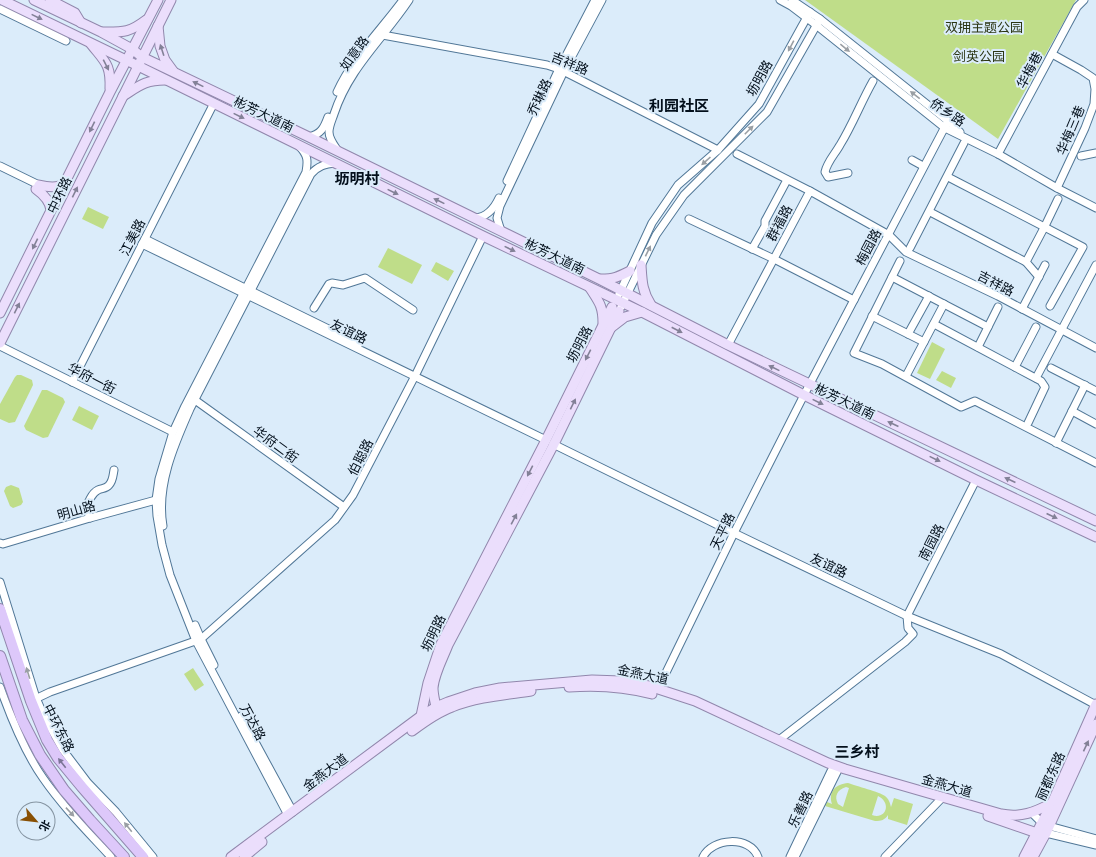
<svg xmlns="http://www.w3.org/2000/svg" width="1096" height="857" viewBox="0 0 1096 857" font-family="'Noto Sans','Noto Sans SC',sans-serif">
	<rect width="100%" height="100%" fill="#dbecfa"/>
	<g fill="#bfdd89" fill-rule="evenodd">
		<path d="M805,0h271l-78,139z"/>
		<path d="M88,207l21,10 -6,12 -21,-10z"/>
		<path d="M388,248l34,17 -10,19 -34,-17z"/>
		<path d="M436,262l18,9 -6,10 -17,-10z"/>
		<path d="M932,342l13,7 -15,30 -13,-6z"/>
		<path d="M942,371l14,7 -5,10 -15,-8z"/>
		<path d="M17,375h4l11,5 1,5 -18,37 -6,1 -9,-4v-15l15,-27z"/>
		<path d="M42,390h5l16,8 2,4 -17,35 -5,1 -17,-8 -2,-4z"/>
		<path d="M79,406l20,10 -7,14 -20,-10z"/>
		<path d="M11,485l8,3 4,14 -2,3 -8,3 -3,-2 -6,-15 2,-4z"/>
		<path d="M193,668l11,17 -9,6 -11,-17z"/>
		<path d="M848,783c8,3 32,9 37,13 4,3 5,7 6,11l3,-9 19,6 -6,21 -19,-6v-4c-3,5 -7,6 -13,6l-50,-15 2,-4 5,2c-4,-13 4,-20 16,-21zM846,787l3,1 -6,19 -5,-3c-4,-8 -1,-14 8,-17zM878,796c14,7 8,24 -6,19z"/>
	</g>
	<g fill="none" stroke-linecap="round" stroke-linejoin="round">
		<g stroke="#517797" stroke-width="9">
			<g id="minor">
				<path d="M780,0l11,6 25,19 129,103 53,26 59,34 39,20"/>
				<path d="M792,0l28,19 128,102 12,11"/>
				<path d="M0,9l66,32"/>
				<path d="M377,34l170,31 12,4 159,81"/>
				<path d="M1052,54l29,16 12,8 2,11 -1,15 -9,24 -28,60"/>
				<path d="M337,92c16,-35 44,-62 66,-92"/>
				<path d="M309,137c12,-3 15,-9 19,-20"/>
				<path d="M338,151c-4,-6 -9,-12 -9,-19 0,-6 3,-12 5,-18 15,-46 49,-75 75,-114"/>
				<path d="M737,154l73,37"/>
				<path d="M998,154l79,-147 7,-7"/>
				<path d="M1081,156l15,-3"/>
				<path d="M912,160l11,6"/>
				<path d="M0,166l39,19"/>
				<path d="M848,173l-20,4 -3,-5c2,-10 10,-18 15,-27 13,-21 21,-43 33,-64"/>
				<path d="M948,177l135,70 -33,59"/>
				<path d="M507,181l52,-112 36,-69"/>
				<path d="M932,213l94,49"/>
				<path d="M475,218c12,-1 19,-9 24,-20"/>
				<path d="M689,219l85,40 80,41"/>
				<path d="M501,231l-4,-13 3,-12 64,-135 38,-71"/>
				<path d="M145,239l214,105"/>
				<path d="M142,244l404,196"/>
				<path d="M910,248l54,-105"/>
				<path d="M752,249l13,-23v-5l22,-41"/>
				<path d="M900,261l-46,92 28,11 79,43 14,-6 121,62"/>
				<path d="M892,277l96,50 -10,20"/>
				<path d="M1039,277l-13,-15 19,-36 13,-27"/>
				<path d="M619,294l33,-71 26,-38 40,-35 41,-46 43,-78 8,-14"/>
				<path d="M621,307l35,-72 28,-40 83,-83 53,-93"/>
				<path d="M314,308l15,-24 3,-1 11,2 22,-7 48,32"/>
				<path d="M1022,309l23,-44"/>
				<path d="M872,316l52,26"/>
				<path d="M934,324l107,57 4,6 -17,36"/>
				<path d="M988,327l10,-20"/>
				<path d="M908,334l21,-38"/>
				<path d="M728,345l82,-154 79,44 17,17 92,44 98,52"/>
				<path d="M0,346l173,86"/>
				<path d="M1015,367l21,-40"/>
				<path d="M1051,368l45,23"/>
				<path d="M906,376l38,-72"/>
				<path d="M1036,378l60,-113"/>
				<path d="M72,382l142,-279"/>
				<path d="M195,400l149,107"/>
				<path d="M1072,411l24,13"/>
				<path d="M1056,443l29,-58"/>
				<path d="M553,444l181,89 173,83 94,38 95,51"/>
				<path d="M90,518c-1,-3 -3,-6 -3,-9 0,-6 5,-16 11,-19 4,-2 8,-1 11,-5 4,-4 4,-10 5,-15"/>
				<path d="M163,526c-7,-40 11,-81 27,-117l121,-235c7,-8 14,-10 24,-11"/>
				<path d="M0,543l3,1 87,-26 66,-18"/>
				<path d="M0,582l36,116 8,18 19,34 25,33 28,29 37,45"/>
				<path d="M195,625l6,14 13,26"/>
				<path d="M0,687c11,31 24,64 43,91 20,29 45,54 68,79"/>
				<path d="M658,689l76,-156 70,-138 144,-274"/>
				<path d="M31,701l19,-9 151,-53 134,-119 18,-25 64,-123 66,-136"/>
				<path d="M241,716l52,96"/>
				<path d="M779,740l126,-98 8,-8 -5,-6 -1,-12 69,-136"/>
				<path d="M1031,812l11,11 7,3 47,13"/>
				<path d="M288,815l-92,-174 -26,-66 -8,-30 -5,-29 -1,-16 3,-21 14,-47 12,-26 121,-234c2,-11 2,-17 -7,-26"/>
				<path d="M1046,833l50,12"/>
				<path d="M703,857c9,-19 47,-22 55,0"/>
				<path d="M790,857l41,-86"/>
				<path d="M795,857l42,-85"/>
				<path d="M885,857l55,-57"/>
			</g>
		</g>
		<g stroke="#9187ac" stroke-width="11">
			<g id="major">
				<path d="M2,0l124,60 357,176 159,76 162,83 172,85 120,57"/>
				<path d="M34,0l67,32 31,17 10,8 167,80 290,142 129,66 368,176"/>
				<path d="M50,0l25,13 6,10"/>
				<path d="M158,26l2,20 5,14 8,11"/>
				<path d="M102,32c21,0 27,1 44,-12"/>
				<path d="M91,44c14,18 20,20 19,45"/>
				<path d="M123,96c16,-10 22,-16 42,-16"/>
				<path d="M39,185c8,2 19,4 26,-2"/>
				<path d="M36,189c7,5 14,13 15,21"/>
				<path d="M641,265c1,16 1,26 10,40"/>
				<path d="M601,279c13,0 17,-2 29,-8"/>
				<path d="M590,288c9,14 13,18 13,35"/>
				<path d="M0,313l110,-221 48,-92"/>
				<path d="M612,327l13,-10 17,-5"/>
				<path d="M0,343l171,-343"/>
				<path d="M569,687c27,-2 57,0 83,7"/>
				<path d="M436,707c-1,-6 -3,-12 -3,-19 1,-14 10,-30 15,-43l105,-199 66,-135"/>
				<path d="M421,716l7,-33 13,-39 105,-204 66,-133"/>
				<path d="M412,731c12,-9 26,-19 40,-24 25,-10 52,-12 79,-16"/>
				<path d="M988,816l49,17h9"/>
				<path d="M231,857l190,-141 15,-9 12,-5 27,-9 25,-5 92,-8 29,1 28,5 46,15 133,62 17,6 156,45c20,4 34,-2 51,-11"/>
				<path d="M244,857l18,-15"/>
				<path d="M1024,857l28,-54 44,-99"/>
				<path d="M1033,857l13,-24 50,-109"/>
			</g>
		</g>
		<g stroke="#9187ac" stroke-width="12">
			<g id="highway">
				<path d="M0,609l31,92 16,39 11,18 24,29 61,70"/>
				<path d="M0,656l22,64 18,35 24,35 26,30 34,37"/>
			</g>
		</g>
		<use href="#minor" stroke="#fff" stroke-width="7"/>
		<use href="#major" stroke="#ebdefc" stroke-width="9"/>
		<use href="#highway" stroke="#ddc8fa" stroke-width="10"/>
	</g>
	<defs><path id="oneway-solid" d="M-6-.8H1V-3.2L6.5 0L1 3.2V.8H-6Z"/></defs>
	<g fill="#838197">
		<use href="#oneway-solid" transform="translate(37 17) rotate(26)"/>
		<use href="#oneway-solid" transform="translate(162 50) rotate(-108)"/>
		<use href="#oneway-solid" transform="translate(106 65) rotate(63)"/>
		<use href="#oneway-solid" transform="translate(198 84) rotate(-154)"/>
		<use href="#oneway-solid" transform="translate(239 116) rotate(26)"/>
		<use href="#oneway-solid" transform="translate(92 127) rotate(116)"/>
		<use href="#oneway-solid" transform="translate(75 192) rotate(-64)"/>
		<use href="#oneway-solid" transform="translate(393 192) rotate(26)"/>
		<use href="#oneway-solid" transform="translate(439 201) rotate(-154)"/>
		<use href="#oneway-solid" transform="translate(35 244) rotate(116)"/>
		<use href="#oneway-solid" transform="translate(510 249) rotate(26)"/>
		<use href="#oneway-solid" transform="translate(17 308) rotate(-64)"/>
		<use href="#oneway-solid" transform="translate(677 330) rotate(27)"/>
		<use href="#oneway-solid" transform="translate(588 355) rotate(117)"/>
		<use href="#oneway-solid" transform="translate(774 368) rotate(-154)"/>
		<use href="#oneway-solid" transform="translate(818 402) rotate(26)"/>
		<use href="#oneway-solid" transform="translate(573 404) rotate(-64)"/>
		<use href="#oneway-solid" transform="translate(893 424) rotate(-155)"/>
		<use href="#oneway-solid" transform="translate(935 459) rotate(26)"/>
		<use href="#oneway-solid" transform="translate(530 471) rotate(117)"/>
		<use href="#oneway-solid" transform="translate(1010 480) rotate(-155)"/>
		<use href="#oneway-solid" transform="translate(1052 516) rotate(25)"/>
		<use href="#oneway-solid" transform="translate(514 519) rotate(-62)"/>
		<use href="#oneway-solid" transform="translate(1086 746) rotate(-65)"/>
	</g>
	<g fill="#9a9fa4">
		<use href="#oneway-solid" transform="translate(791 46) rotate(118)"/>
		<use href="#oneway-solid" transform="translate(845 48) rotate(39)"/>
		<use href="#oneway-solid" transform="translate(915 95) rotate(-142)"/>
		<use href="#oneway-solid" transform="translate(749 130) rotate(-45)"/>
		<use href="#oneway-solid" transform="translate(706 161) rotate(138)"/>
		<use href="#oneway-solid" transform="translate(648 251) rotate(-64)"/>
		<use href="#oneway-solid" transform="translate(28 673) rotate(-107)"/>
		<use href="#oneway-solid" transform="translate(70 812) rotate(47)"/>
		<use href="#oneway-solid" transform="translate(128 827) rotate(-129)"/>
	</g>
	<use fill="#7b7596" href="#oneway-solid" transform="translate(62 763) rotate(-128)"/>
	<g text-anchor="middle" stroke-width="4" stroke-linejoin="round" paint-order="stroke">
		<g font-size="13" fill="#2b3613" stroke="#dbecfa">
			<text x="984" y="32">双拥主题公园</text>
			<text x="979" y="61">剑英公园</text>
		</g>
		<g font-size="13" fill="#030f1b" stroke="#dbecfa">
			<text transform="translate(354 53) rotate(-54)" y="5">如意路</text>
			<text transform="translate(570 63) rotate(22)" y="5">吉祥路</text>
			<text transform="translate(1029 70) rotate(-62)" y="5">华梅巷</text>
			<text transform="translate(759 78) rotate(-61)" y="5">坜明路</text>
			<text transform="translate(539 97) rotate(-65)" y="5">乔琳路</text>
			<text transform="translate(948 112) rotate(34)" y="5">侨乡路</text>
			<text transform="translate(264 114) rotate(26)" y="5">彬芳大道南</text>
			<text transform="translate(1070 130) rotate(-67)" y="5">华梅三巷</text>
			<text transform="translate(59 195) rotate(-64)" y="5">中环路</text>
			<text transform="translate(779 223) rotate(-62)" y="5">群福路</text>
			<text transform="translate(132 237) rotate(-63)" y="5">江美路</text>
			<text transform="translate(868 247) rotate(-62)" y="5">梅园路</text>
			<text transform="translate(555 256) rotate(26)" y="5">彬芳大道南</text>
			<text transform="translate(996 283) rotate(27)" y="5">吉祥路</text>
			<text transform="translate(349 331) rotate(26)" y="5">友谊路</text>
			<text transform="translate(579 344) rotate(-63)" y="5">坜明路</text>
			<text transform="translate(92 378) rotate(27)" y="5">华府一街</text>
			<text transform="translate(845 401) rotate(26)" y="5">彬芳大道南</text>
			<text transform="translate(276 444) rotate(36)" y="5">华府二街</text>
			<text transform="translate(360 457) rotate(-63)" y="5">伯聪路</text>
			<text transform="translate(76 510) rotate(-16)" y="5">明山路</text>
			<text transform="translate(722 531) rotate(-64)" y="5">天平路</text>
			<text transform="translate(931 542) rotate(-63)" y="5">南园路</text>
			<text transform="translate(829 565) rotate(26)" y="5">友谊路</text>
			<text transform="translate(433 633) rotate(-65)" y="5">坜明路</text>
			<text transform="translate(643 674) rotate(12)" y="5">金燕大道</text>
			<text transform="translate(253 722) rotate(62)" y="5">万达路</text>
			<text transform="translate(59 728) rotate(63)" y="5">中环东路</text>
			<text transform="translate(325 772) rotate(-37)" y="5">金燕大道</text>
			<text transform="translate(1050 776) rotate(-66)" y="5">丽都东路</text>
			<text transform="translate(947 785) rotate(16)" y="5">金燕大道</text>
			<text transform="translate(800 809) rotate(-64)" y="5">乐善路</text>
		</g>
		<g font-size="15" font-weight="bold" fill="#030f1b" stroke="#dbecfa">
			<text x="679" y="111">利园社区</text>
			<text x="357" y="184">坜明村</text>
			<text x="857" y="757">三乡村</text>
		</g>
	</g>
	<g transform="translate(36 821) rotate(118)"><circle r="19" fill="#dbecfa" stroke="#8594a1"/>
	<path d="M0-3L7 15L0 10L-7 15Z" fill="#885004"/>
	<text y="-6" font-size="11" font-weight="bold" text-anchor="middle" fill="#030f1b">北</text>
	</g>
</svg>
